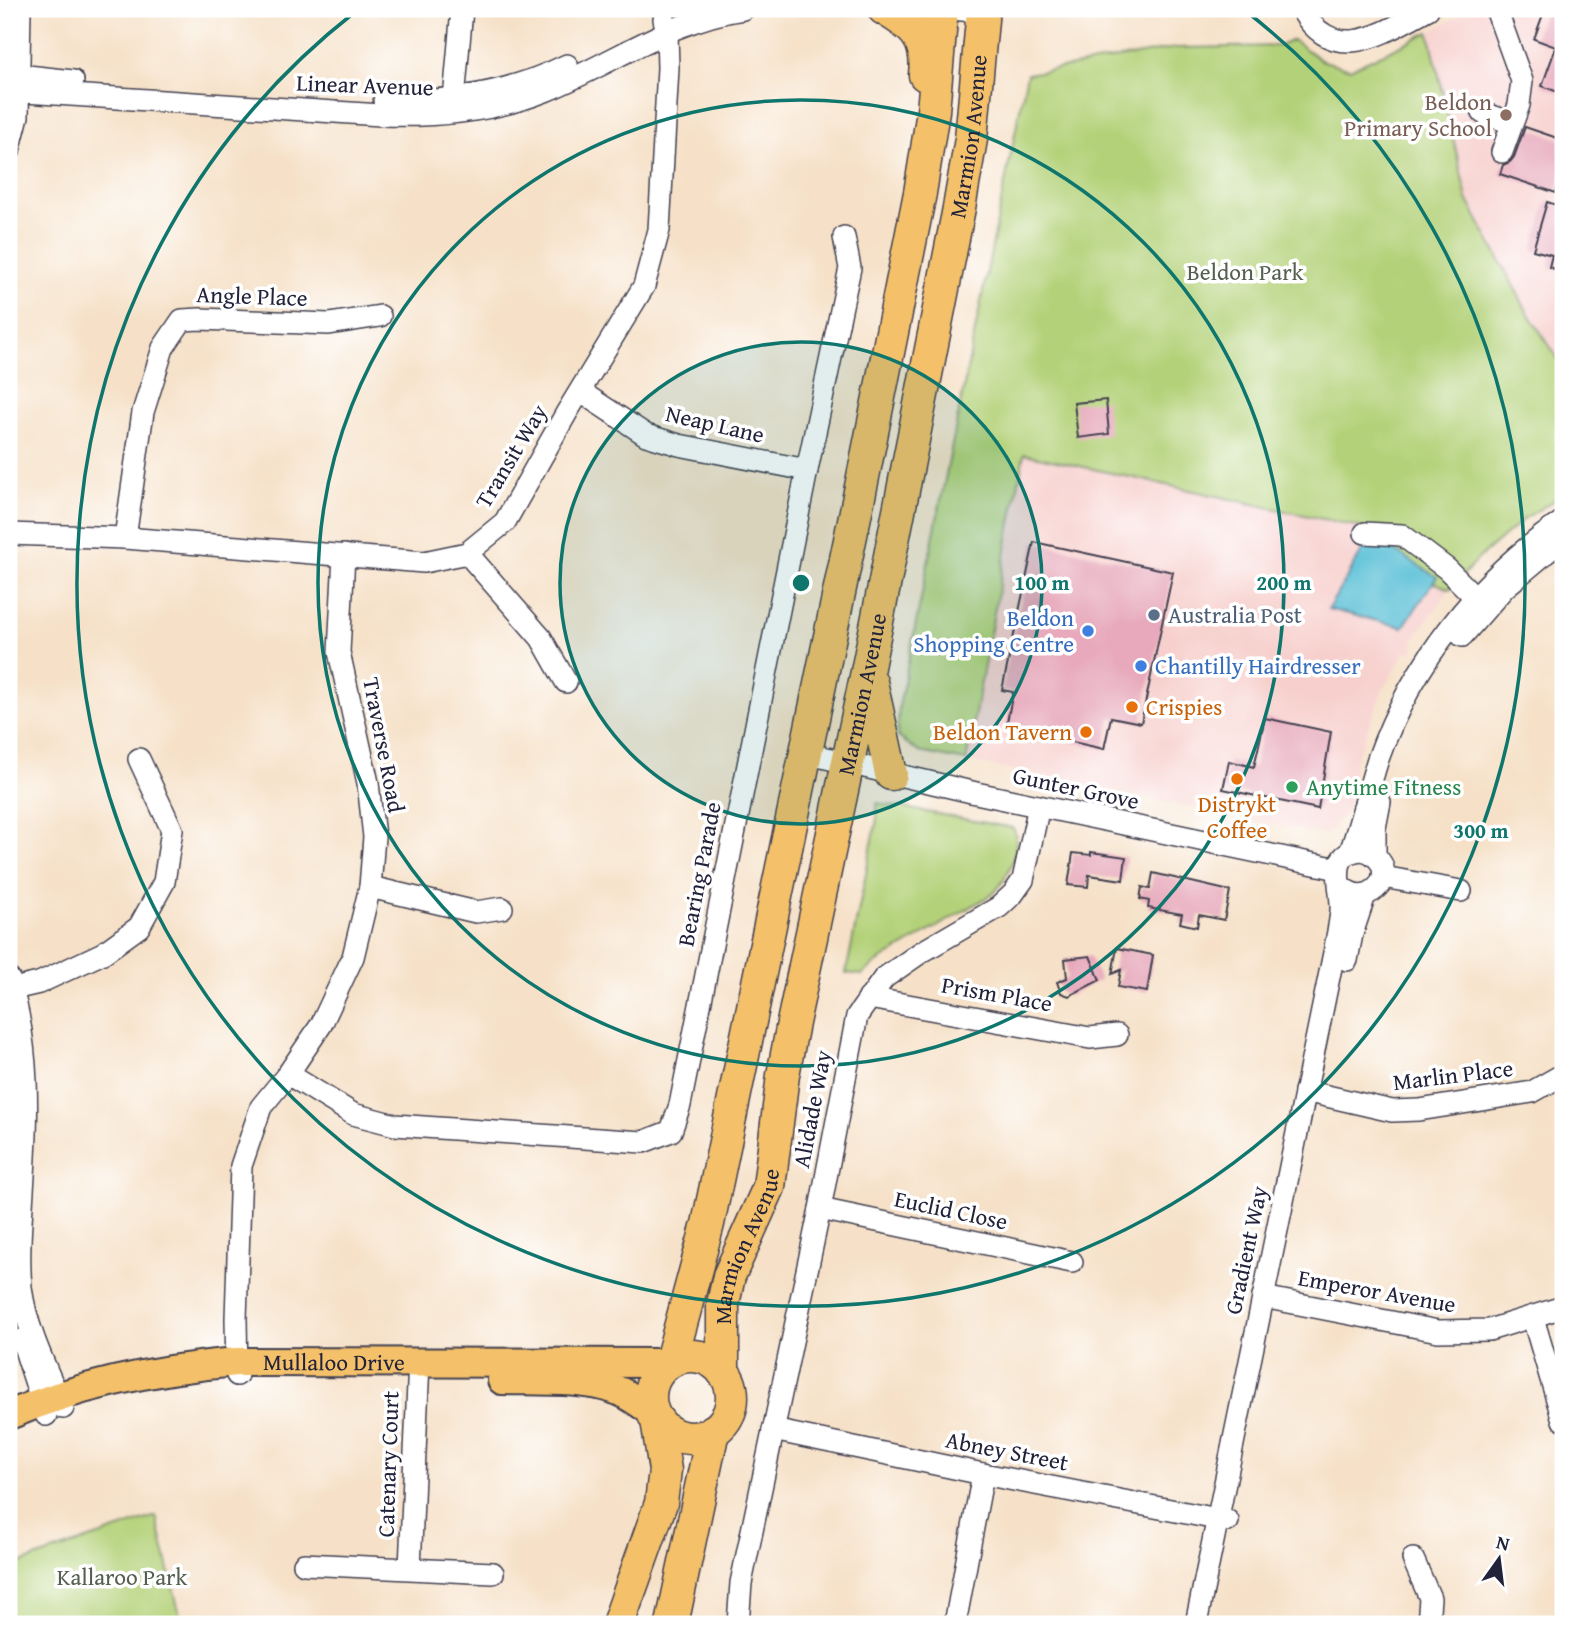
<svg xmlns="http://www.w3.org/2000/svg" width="1572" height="1633" viewBox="0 0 1572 1633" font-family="'Gentium Book Plus',serif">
	<rect width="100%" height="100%" fill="#fff"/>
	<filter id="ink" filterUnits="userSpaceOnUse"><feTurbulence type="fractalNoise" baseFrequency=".0143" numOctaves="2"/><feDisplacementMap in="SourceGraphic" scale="14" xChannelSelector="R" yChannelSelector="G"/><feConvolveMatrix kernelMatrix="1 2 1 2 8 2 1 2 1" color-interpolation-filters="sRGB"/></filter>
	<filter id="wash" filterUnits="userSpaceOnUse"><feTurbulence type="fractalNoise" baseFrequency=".00686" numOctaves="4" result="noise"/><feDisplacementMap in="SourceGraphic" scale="28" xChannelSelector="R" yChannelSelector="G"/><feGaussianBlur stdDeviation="1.57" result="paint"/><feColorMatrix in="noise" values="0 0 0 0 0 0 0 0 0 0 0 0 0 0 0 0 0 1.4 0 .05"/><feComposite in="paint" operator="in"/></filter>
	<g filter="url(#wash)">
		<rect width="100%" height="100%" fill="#f6e1c8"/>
		<g fill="#f7d0cd">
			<path d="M1472,9h91v357l-35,-53 -61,-114 -38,-167z"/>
			<path d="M1024,454l340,74 86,61 -37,51v12l-7,-1 -23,38 -28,73 -8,48 -21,25 -360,-74z"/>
		</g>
		<g fill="#b3d178" stroke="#6a7a5a" stroke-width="2">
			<path d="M1429,32l38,167 61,114 35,53v129l-38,23 -46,40 -29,31 -34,-14 -52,-47 -340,-74 -58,307 -47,-9 -22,-16 2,-29 128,-633 148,-26 105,-2 13,-6 28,20 29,9z"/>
			<path d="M877,803l136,25c10,18 -6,51 -19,65l-118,70 -14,12 -16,-2 31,-154z"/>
			<path d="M156,1516l26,108h-173v-57z"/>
		</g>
		<path fill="#59bfd6" stroke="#3e7088" stroke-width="2" d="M1371,536l66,41 -34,50 -75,-18z"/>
		<g id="blocks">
			<g fill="#e7a9bb">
				<path d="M1545,9l18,6v79l-21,-8 14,-39 -22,-8z"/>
				<path d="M1525,127l38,13v32l-7,21 -56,-19 3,-9 7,-3 4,-5z"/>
				<path d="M1547,202l16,5v65l-14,-5 3,-12 -19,-5z"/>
				<path d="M1106,400l3,34 -31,4 -4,-35z"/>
				<path d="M1034,542l139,30 -32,151 -30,-6 -7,32 -98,-22 7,-35 -11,-2z"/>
				<path d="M1265,718l66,14 -13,77 -95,-20 6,-28 25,6z"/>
				<path d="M1091,852l35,5 -3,23 -34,-5 -1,12 -20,-2 5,-32 18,2z"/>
				<path d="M1153,873l77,18 -6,29 -25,-5 -2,12 -17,-4 2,-9 -34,-6 1,-7 -9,-2 2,-12 8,2z"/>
				<path d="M1117,948l36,7 -6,37 -29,-5 3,-17 -9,4z"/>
				<path d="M1090,956l10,24 -31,16 -8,-3 -4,-11 10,-4 -2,-19z"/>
			</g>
		</g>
	</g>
	<g filter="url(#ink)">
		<use href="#blocks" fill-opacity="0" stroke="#423f50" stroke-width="2"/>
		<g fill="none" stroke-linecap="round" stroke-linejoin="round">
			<g stroke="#423f50" stroke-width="24">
				<g id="minor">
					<path d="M952,9l31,3"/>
					<path d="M1301,9c34,59 83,23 127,0"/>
					<path d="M1496,9l26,72 -3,24 -17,47"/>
					<path d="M9,74l64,7"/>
					<path d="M9,91l372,24c56,2 111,-3 164,-24 65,-26 127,-72 198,-82"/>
					<path d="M384,101c63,2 126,-8 183,-36"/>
					<path d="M453,111l9,-102"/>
					<path d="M1483,113l29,10"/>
					<path d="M9,151l9,-35 2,-107"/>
					<path d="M581,392l65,43 33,10 128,25"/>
					<path d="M1365,533l37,2 45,34 28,28"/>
					<path d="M9,534l116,4 299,24 43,-9 38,-31 62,-110 77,-126 15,-56 9,-162 -1,-35 -3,-14"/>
					<path d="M125,538l18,-126 20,-64 19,-28 18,-1 129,5 51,-8"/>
					<path d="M467,553l74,85 25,44"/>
					<path d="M1462,636l42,-48 55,-46"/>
					<path d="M805,753l171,40 362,76"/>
					<path d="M1350,852c11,-30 18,-62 28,-93 34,-96 101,-181 185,-238"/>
					<path d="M1375,856v-28l5,-26"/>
					<path d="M1383,877l78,14"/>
					<path d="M370,887l106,25 26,-4"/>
					<path d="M1347,960l5,-26 13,-39"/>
					<path d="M9,979c22,70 19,140 14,212 -2,32 -5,65 -2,96 5,42 26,83 42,121"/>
					<path d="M9,990l30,-7 64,-30 36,-26 25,-45 8,-52 -33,-71"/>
					<path d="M869,998l221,40 27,-3"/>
					<path d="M288,1074l65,40 42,11 248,17 28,-11 9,-26 127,-635 43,-202 -6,-31"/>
					<path d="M1305,1091l87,20 27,-1 113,-18 30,-17"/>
					<path d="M9,1186l4,-83 -1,-37"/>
					<path d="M820,1209l252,53"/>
					<path d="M1263,1297l175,34 51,-1 74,-23"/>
					<path d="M1533,1318l30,102"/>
					<path d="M22,1340l24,75"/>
					<path d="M237,1375l-1,-56 5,-153 20,-59 27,-33 33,-49 32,-68 17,-70 4,-50 -6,-54 -29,-131 5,-97"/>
					<path d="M773,1430l210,44 245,47"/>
					<path d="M1413,1559l17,39 -2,26"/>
					<path d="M304,1564l189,9"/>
					<path d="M410,1568l9,-207"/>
					<path d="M738,1624l3,-41 79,-374 37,-193 27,-38 36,-25 79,-46 14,-13 10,-14 16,-74"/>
					<path d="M955,1624l28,-150"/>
					<path d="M1196,1624l139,-676c2,-12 5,-25 6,-37 2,-20 -14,-55 15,-60 7,-2 15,1 20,6 22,19 -9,54 -35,29"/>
				</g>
			</g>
			<g stroke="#423f50" stroke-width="32">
				<g id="major">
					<path d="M502,1380c34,1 82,-2 114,10 13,4 25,15 37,22"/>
					<path id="s1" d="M9,1415c72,-31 148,-46 227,-53l431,1"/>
				</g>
			</g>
			<g stroke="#423f50" stroke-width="35">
				<g id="highway">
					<path d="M884,9c29,17 45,29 41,66"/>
					<path d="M871,682l20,92"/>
					<circle cx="691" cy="1397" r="41"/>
					<path d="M671,1361l37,-137 154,-742 58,-289 13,-82 9,-102"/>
					<path id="s2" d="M723,1372v-68l6,-28 40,-89 14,-112 10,-52 75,-356 91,-459 12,-69 12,-130"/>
					<path d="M618,1624l43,-121 4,-33 -8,-50"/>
					<path d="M672,1624l41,-193"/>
				</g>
			</g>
			<use href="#minor" stroke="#fff" stroke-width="21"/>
			<use href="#major" stroke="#f4c16a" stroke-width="28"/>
			<use href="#highway" stroke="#f4c16a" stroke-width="32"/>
		</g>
	</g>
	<circle cx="801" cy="583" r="241" fill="#0f766e" fill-opacity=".12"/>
	<g fill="none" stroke="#0f766e" stroke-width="3.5">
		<circle cx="801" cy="583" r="241"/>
		<circle cx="801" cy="583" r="483"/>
		<path d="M1247 12A724 724 0 1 1 355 12"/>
	</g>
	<circle fill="#8d6e63" stroke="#fff" stroke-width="2.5" cx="1506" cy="115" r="7"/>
	<circle fill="#5c6f8a" stroke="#fff" stroke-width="2.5" cx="1154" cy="615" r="7"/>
	<g fill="#3f7fe0" stroke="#fff" stroke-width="2.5">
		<circle cx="1088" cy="631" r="7"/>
		<circle cx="1141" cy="666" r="7"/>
	</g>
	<g fill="#e8710a" stroke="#fff" stroke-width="2.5">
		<circle cx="1132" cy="707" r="7"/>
		<circle cx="1086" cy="732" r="7"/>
		<circle cx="1237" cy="779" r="7"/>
	</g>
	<circle fill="#2e9e5b" stroke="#fff" stroke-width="2.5" cx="1292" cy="787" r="7"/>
	<g text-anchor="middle" stroke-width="7" stroke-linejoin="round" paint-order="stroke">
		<g font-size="23" fill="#22223b" stroke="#fff">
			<text transform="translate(365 85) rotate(2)" y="8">Linear Avenue</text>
			<text dy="8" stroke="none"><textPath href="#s2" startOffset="1264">Marmion Avenue</textPath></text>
			<text transform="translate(252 296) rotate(2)" y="8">Angle Place</text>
			<text transform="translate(715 424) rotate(13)" y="8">Neap Lane</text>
			<text transform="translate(511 456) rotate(-59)" y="8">Transit Way</text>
			<text dy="8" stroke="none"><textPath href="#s2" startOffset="696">Marmion Avenue</textPath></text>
			<text transform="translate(384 745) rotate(79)" y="8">Traverse Road</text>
			<text transform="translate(1076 788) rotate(12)" y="8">Gunter Grove</text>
			<text transform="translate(699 874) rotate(-79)" y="8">Bearing Parade</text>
			<text transform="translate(997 994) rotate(10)" y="8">Prism Place</text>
			<text transform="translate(1453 1075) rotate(-7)" y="8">Marlin Place</text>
			<text transform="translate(812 1109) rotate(-79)" y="8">Alidade Way</text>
			<text transform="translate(951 1210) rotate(12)" y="8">Euclid Close</text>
			<text dy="8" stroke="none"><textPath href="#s2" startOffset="130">Marmion Avenue</textPath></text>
			<text transform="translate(1246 1250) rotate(-78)" y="8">Gradient Way</text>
			<text transform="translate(1377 1291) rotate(10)" y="8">Emperor Avenue</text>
			<text dy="8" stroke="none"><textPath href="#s1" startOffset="332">Mullaloo Drive</textPath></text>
			<text transform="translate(1007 1451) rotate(11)" y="8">Abney Street</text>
			<text transform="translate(388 1464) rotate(-88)" y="8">Catenary Court</text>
		</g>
		<g font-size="23" fill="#785e54" stroke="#fff" text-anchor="end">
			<text x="1492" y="110">Beldon<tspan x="1492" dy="26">Primary School</tspan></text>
		</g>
		<g font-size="23" fill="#555f50" stroke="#fff">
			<text x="1245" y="280">Beldon Park</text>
			<text x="122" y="1585">Kallaroo Park</text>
		</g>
		<g font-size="23" fill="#4e5e75" stroke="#fff" text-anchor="start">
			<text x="1168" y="623">Australia Post</text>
		</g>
		<g font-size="23" fill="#366cbe" stroke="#fff" text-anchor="end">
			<text x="1074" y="626">Beldon<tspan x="1074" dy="26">Shopping Centre</tspan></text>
			<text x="1155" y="674" text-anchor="start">Chantilly Hairdresser</text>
		</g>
		<g font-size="23" fill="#c56008" stroke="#fff" text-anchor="start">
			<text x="1146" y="715">Crispies</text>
			<text x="1072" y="740" text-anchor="end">Beldon Tavern</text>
			<text x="1237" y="812" text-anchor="middle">Distrykt<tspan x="1237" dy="26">Coffee</tspan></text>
		</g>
		<g font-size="23" fill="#27864d" stroke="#fff" text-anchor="start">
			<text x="1306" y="795">Anytime Fitness</text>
		</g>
	</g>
	<circle cx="801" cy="583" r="10" fill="#0f766e" stroke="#fff" stroke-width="3.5"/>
	<g font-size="21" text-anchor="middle" font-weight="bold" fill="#0f766e" stroke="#fff" stroke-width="7" stroke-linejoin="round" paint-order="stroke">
		<text x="1042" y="590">100 m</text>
		<text x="1284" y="590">200 m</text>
		<text x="1481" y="838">300 m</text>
	</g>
	<rect width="1572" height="1633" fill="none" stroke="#fff" stroke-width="35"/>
	<g transform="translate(1499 1559) rotate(14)" stroke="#ffffff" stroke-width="5" paint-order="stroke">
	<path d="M0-5L12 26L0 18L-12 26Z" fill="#22223b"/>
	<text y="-10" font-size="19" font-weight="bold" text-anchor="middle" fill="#22223b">N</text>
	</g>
</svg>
